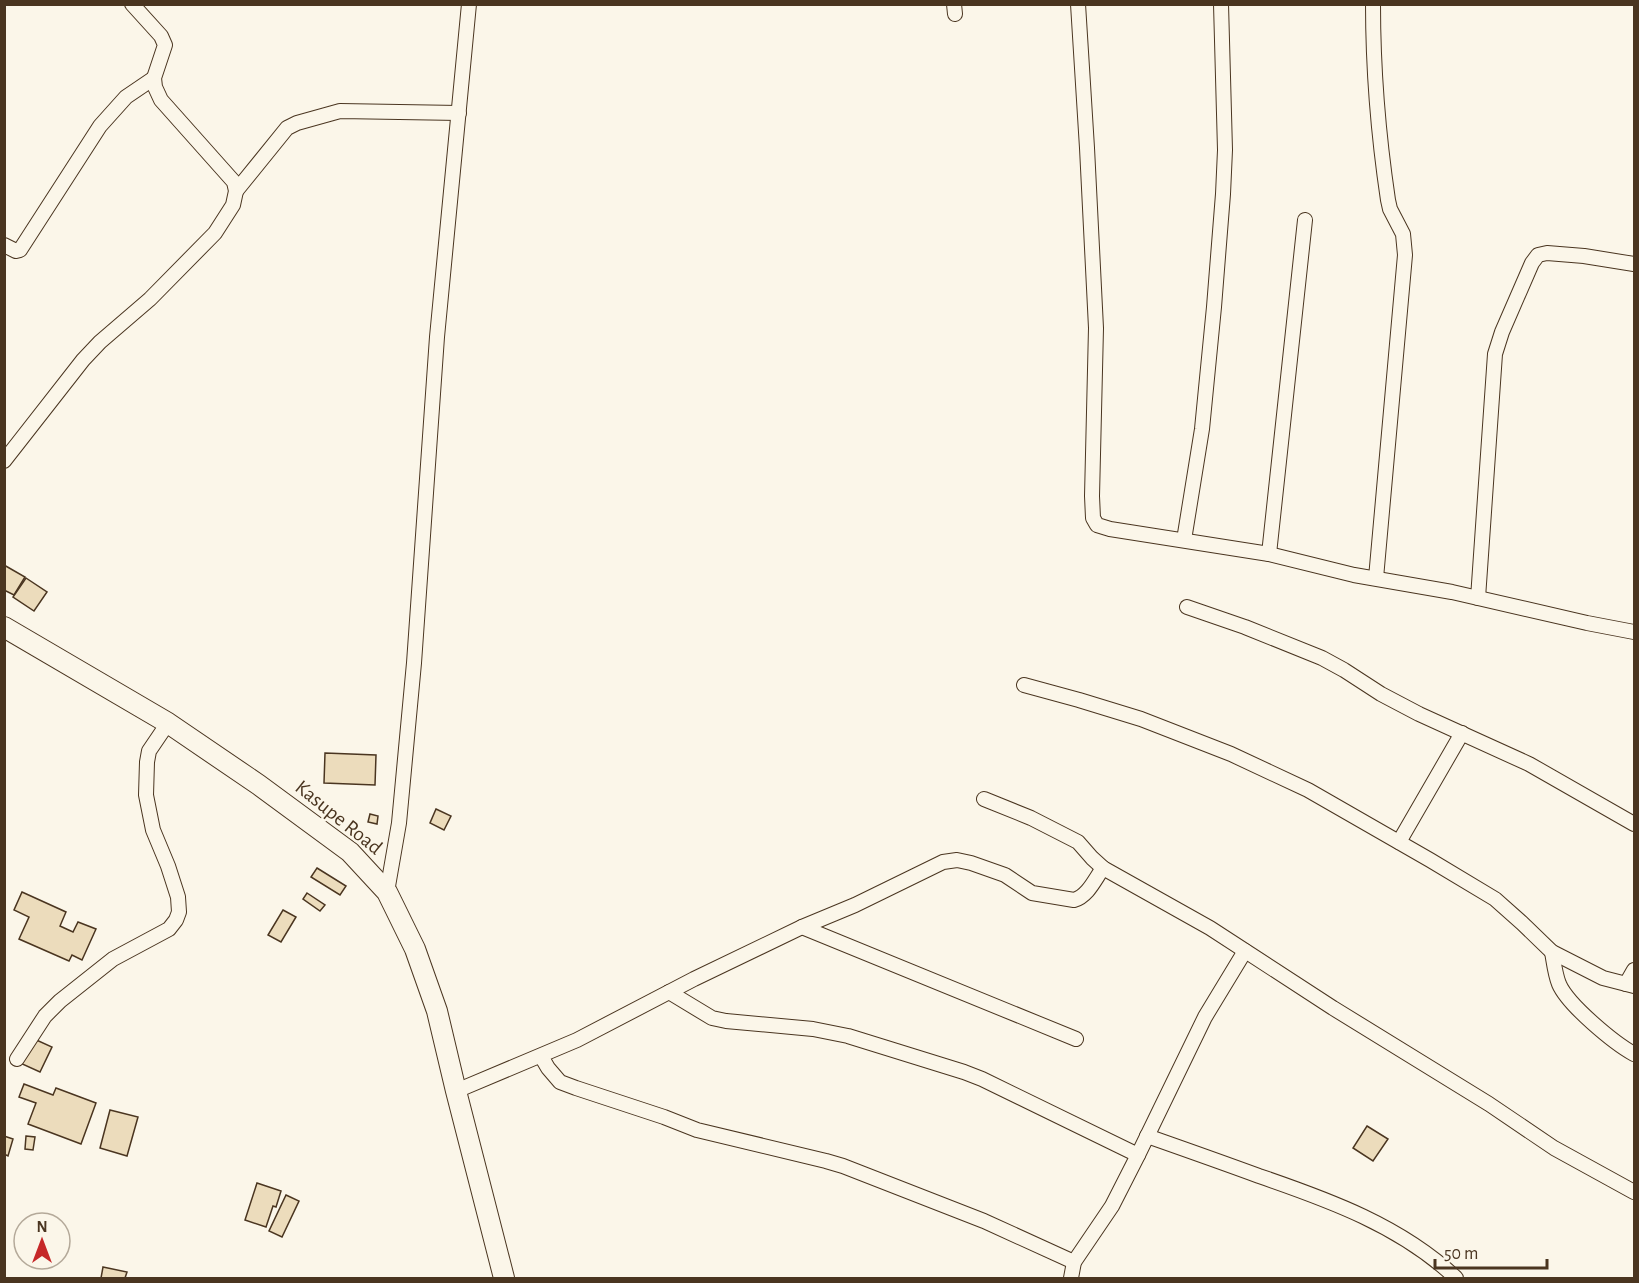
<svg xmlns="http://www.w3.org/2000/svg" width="1639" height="1283" viewBox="0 0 1639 1283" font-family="'Alegreya Sans',sans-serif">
	<rect width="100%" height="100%" fill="#fbf6e9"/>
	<g fill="#ecdcbc" stroke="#4a3520" stroke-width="1.5">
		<path d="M4,565l21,12 -11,18 -10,-5z"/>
		<path d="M26,578l21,14 -13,19 -21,-14z"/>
		<path d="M325,753l51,2 -1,30 -51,-2z"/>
		<path d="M436,809l15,7 -7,14 -14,-7z"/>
		<path d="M370,814l8,2 -1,8 -9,-2z"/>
		<path d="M317,868l29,18 -6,9 -29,-18z"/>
		<path d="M22,892l44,20 -6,14 13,6 5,-10 18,7 -14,31 -10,-5 -3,6 -50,-22 10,-22 -15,-7z"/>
		<path d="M307,893l18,12 -5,6 -17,-12z"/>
		<path d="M283,910l13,7 -15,25 -13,-7z"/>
		<path d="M32,1038l20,9 -12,25 -20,-9z"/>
		<path d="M24,1084l29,11 3,-7 40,15 -15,41 -53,-20 8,-21 -17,-6z"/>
		<path d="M110,1110l28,7 -11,39 -27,-8z"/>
		<path d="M1367,1126l21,13 -15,22 -20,-13z"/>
		<path d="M4,1136l9,3 -5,17 -4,-2z"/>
		<path d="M26,1136l9,1 -2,13 -8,-1z"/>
		<path d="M257,1183l24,8 -5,16 -3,-1 -7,21 -21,-7z"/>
		<path d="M286,1195l13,6 -17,36 -13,-6z"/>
		<path d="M103,1267l24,5 -2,6h-24z"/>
	</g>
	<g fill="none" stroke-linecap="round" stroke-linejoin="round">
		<g stroke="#4a3520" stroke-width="16">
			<g id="street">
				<path d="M954,4l1,10"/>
				<path d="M1078,4l9,144 9,180 -4,168 1,22 4,7 13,4 159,25 85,21 98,17 135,31 47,9"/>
				<path d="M1373,4c0,68 5,129 15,196l2,9 13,25 2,21 -29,323"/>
				<path d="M236,191l51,-63 10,-5 43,-12 119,2"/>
				<path d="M4,245l12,6 4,-1 80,-124 26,-29 28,-19"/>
				<path d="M4,461l79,-101 17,-18 50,-43 65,-66 18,-28 3,-14 -2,-9 -73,-82 -6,-13 -1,-9 11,-33 -4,-9 -29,-32"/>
				<path d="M1184,540l18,-111 12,-122 9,-113 2,-44 -4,-146"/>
				<path d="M1269,554l36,-334"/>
				<path d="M1478,598l17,-244 7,-22 30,-69 6,-8 9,-2 37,3 50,8"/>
				<path d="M1187,607l58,20 77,31 22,12 37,24 38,20 110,50 105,60"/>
				<path d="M1024,685l55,15 62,19 90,35 77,36 122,70 65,39 27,24 30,29 51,26 31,8"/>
				<path d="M984,799l47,19 47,24 14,16 11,10 107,60 123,80 156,96 65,44 80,44"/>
				<path d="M1399,842l63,-109"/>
				<path d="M387,892l12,-69 15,-160 23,-326 32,-333"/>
				<path d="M802,927l274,112"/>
				<path d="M1552,952c2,11 3,22 7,32 9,21 55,59 75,70"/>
				<path d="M1626,984l8,-14"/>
				<path d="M669,992l43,26 14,3 87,8 35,7 116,36 18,7 156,76"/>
				<path d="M541,1056l7,12 12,14 16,6 88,29 33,13 129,31 17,5 141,55 90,41"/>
				<path d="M17,1059l28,-43 15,-15 53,-42 56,-30 7,-9 3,-8 -1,-15 -10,-31 -15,-36 -7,-35 1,-33 2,-11 19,-28"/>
				<path d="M456,1091l121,-51 117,-61 108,-52 53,-22 88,-43 14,-2 14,3 34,12 27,18 42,7c14,-4 21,-21 29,-32"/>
				<path d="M1147,1136c37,13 74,26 112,40 70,24 142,50 197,102"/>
				<path d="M1071,1278l3,-16 38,-56 26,-51 67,-138 40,-66"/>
			</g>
		</g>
		<g stroke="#4a3520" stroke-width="22">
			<path id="secondary" d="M4,627l164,96 91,62 91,67 37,40 28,57 22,62 19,80 48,187"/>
		</g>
		<use href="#street" stroke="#fbf6e9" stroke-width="14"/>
		<use href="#secondary" stroke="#fbf6e9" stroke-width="20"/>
	</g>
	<g text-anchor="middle" stroke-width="4.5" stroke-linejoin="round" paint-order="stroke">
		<g font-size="21" fill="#4a3520" stroke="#fbf6e9">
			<text transform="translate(339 817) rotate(39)" y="7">Kasupe Road</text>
		</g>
	</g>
	<rect width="1639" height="1283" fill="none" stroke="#4a3520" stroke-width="12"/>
	<g transform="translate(42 1241)"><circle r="28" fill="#fbf6e9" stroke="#b4a999" stroke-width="1.5"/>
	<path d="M0-4.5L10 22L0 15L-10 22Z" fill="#c62828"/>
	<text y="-9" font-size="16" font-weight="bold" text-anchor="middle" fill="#4a3520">N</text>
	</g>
	<path d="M1435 1259v9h112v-9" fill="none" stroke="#4a3520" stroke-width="3"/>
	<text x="1444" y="1259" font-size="18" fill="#4a3520" stroke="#fbf6e9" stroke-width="4.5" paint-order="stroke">50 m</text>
</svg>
